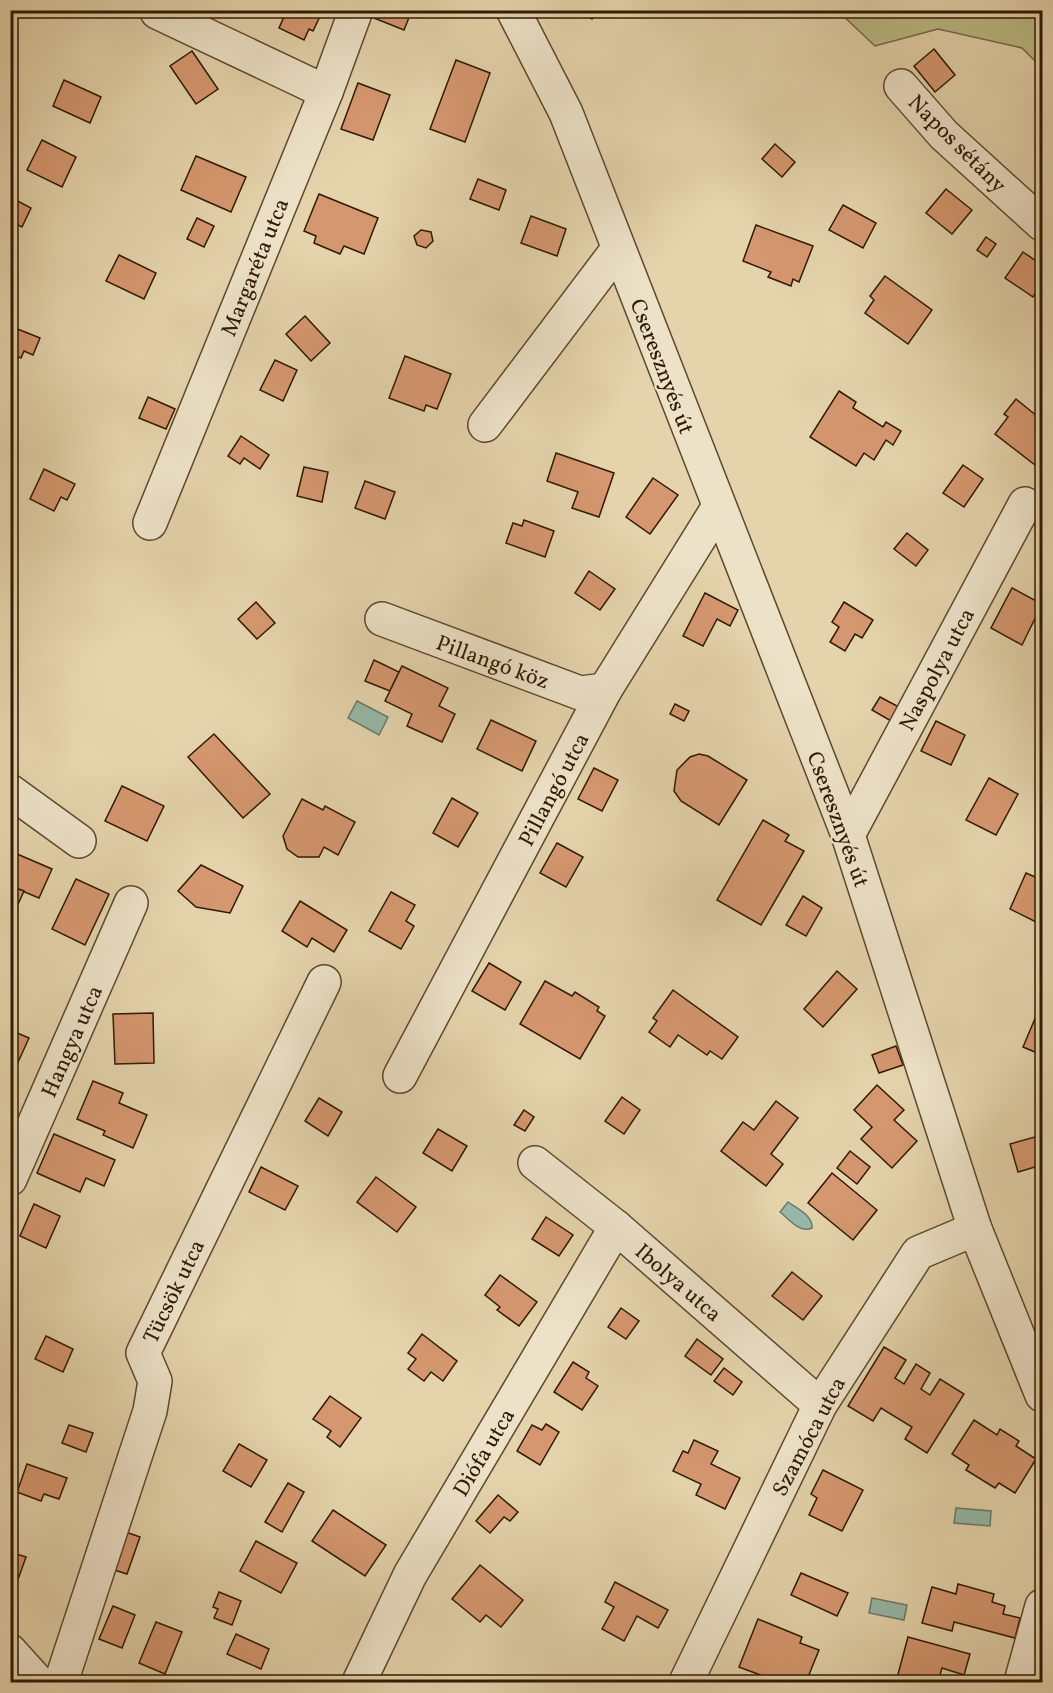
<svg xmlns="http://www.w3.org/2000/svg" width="1053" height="1693" viewBox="0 0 1053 1693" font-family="Vollkorn,serif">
	<rect width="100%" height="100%" fill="#e4d3ab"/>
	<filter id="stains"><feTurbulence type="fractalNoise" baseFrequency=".00333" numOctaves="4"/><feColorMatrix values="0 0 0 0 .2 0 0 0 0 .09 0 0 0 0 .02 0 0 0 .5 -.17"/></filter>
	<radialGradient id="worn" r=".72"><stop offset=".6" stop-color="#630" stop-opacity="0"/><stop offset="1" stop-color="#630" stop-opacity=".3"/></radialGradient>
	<path fill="#bbba84" stroke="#766a44" stroke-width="1.5" d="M838,11h204v57l-20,-20 -84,-19 -63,17z"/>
	<g fill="#95b8a8" stroke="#6d7866" stroke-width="1.5">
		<path d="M357,701l31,16 -9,18 -31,-17z"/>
		<path d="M788,1202c10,7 25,14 24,26 -12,6 -23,-9 -32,-16z"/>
		<path d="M956,1508l35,3 -1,15 -36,-3z"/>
		<path d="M872,1598l35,7 -3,15 -35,-7z"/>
	</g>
	<g fill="#d5976f" stroke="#301903" stroke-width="1.5">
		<path d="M287,10h36l-10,21 -4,-2 -5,11 -25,-12z"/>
		<path d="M377,10h35l-8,20 -30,-12z"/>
		<path d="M579,10h19l-6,9z"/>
		<path d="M934,49l21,26 -20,17 -21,-26z"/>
		<path d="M192,51l26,38 -22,15 -26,-38z"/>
		<path d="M456,60l34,13 -25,69 -35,-13z"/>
		<path d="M64,80l37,17 -11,26 -37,-17z"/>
		<path d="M358,83l32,12 -17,45 -32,-11z"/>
		<path d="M42,140l34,17 -14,30 -35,-17z"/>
		<path d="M775,144l20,18 -13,15 -20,-18z"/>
		<path d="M196,156l50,21 -15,35 -50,-22z"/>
		<path d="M478,179l28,11 -7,20 -29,-11z"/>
		<path d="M946,189l26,21 -20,24 -26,-21z"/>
		<path d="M319,194l59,24 -14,36 -20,-8 -4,8 -26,-11 2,-7 -12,-5z"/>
		<path d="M10,197l21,11 -9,19 -12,-6z"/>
		<path d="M843,205l33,18 -13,25 -34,-18z"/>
		<path d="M531,216l35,13 -9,27 -36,-13z"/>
		<path d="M197,218l17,8 -10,21 -17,-8z"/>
		<path d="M756,225l57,21 -14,36 -6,-3 -2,7 -23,-9 3,-5 -28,-11z"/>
		<path d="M421,230l10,2 2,9 -7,7 -9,-3 -3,-9z"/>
		<path d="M986,237l10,7 -9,13 -10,-7z"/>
		<path d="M1023,252l19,13v18l-9,14 -28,-19z"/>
		<path d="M119,255l37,18 -12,26 -38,-18z"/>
		<path d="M885,276l47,34 -24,34 -43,-31 9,-13 -4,-4z"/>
		<path d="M305,316l25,27 -19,18 -25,-27z"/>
		<path d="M10,326l30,12 -7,17 -9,-4 -3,7 -11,-5z"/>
		<path d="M405,356l46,18 -14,35 -11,-4 -2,6 -35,-13z"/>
		<path d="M275,360l22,10 -14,31 -23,-11z"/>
		<path d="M839,391l17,11 -3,6 30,19 3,-5 15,9 -8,14 -7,-5 -12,20 -10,-7 -8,13 -46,-29z"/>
		<path d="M148,397l27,12 -9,20 -27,-11z"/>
		<path d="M1016,399l26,21v36l-7,9 -40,-31 13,-17 -4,-3z"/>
		<path d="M241,436l28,19 -9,14 -16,-11 -4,6 -12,-8z"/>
		<path d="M556,453l58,20 -15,44 -27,-9 6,-16 -31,-11z"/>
		<path d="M963,465l20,14 -19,28 -21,-14z"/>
		<path d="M304,467l24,5 -6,30 -25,-6z"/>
		<path d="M44,469l31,15 -8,16 -6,-3 -7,14 -24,-12z"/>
		<path d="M653,478l25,17 -28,39 -24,-17z"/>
		<path d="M365,481l30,11 -10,27 -30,-11z"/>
		<path d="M524,520l30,11 -9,26 -39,-14 7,-20 9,3z"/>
		<path d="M907,533l21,17 -12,16 -22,-17z"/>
		<path d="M589,571l26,18 -15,21 -25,-17z"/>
		<path d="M1012,588l30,16 -20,41 -31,-17z"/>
		<path d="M705,593l33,17 -8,16 -13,-7 -14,27 -20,-10z"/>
		<path d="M256,602l19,21 -18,16 -19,-20z"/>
		<path d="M844,602l29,18 -11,18 -7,-4 -10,17 -15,-9 9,-15 -7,-5z"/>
		<path d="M10,611l7,3 -7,14z"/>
		<path d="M374,660l25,12 -9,19 -25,-10z"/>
		<path d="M402,666l46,22 -9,18 16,8 -13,28 -35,-16 5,-12 -27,-13z"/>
		<path d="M1042,673v19l-7,-3z"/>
		<path d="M880,697l19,10 -8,14 -19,-11z"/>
		<path d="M675,704l14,7 -5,10 -14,-7z"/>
		<path d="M491,720l45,21 -14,30 -45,-22z"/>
		<path d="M936,721l29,14 -14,30 -30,-14z"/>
		<path d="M214,734l56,60 -27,24 -55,-61z"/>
		<path d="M699,754l9,2 39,24 -28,45 -38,-24 -7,-10 3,-21 13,-13z"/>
		<path d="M594,768l24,12 -16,31 -24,-12z"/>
		<path d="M989,778l29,16 -22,41 -30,-15z"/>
		<path d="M122,786l42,20 -17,35 -42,-20z"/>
		<path d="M452,798l26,15 -20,34 -25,-14z"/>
		<path d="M302,799l21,11 2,-4 30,16 -17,33 -14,-8 -5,10h-21l-11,-8 -4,-13z"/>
		<path d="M763,820l26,15 -4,6 19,10 -43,74 -44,-25z"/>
		<path d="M557,843l26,14 -17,30 -26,-14z"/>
		<path d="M10,851l42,18 -13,29 -29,-12z"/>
		<path d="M201,865l42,21 -13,27 -34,-6 -18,-16z"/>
		<path d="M1026,873l16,7v29l-6,13 -26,-13z"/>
		<path d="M76,879l33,15 -24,51 -33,-16z"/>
		<path d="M10,886l14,5 -9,20 -5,-2z"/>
		<path d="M391,892l24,13 -9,16 8,5 -13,23 -32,-18z"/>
		<path d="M803,896l19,12 -16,28 -20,-11z"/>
		<path d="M300,901l47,29 -13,22 -22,-14 -5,9 -25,-16z"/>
		<path d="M489,963l32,19 -16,28 -33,-19z"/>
		<path d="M837,971l20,18 -34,38 -19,-18z"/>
		<path d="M545,981l27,15 3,-4 24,15 -2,4 8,5 -25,43 -60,-35z"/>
		<path d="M673,990l65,47 -16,22 -12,-8 -3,4 -29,-20 -8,12 -21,-15 8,-11 -4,-3z"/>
		<path d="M1042,1002v53l-19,-8z"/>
		<path d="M153,1013l1,50 -39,1 -2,-50z"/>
		<path d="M10,1030l19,8 -19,42z"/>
		<path d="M896,1046l7,19 -24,8 -7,-18z"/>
		<path d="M93,1081l30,12 -4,10 28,12 -14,33 -30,-13 2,-4 -28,-12z"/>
		<path d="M877,1085l27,25 -10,10 23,21 -25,27 -31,-29 11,-12 -18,-17z"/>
		<path d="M622,1097l18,13 -16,24 -19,-13z"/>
		<path d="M319,1098l23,14 -14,24 -23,-15z"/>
		<path d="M776,1101l22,17 -27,36 12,10 -17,22 -45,-35 22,-29 11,8z"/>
		<path d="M524,1110l10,7 -9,14 -11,-6z"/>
		<path d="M438,1129l29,17 -15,25 -29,-18z"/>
		<path d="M54,1134l61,26 -11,26 -18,-8 -6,14 -43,-19z"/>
		<path d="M1042,1135v30l-24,7 -8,-28z"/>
		<path d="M850,1151l20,16 -13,17 -20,-16z"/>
		<path d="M261,1167l37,19 -13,24 -36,-18z"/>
		<path d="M832,1173l45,37 -24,30 -45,-37z"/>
		<path d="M376,1177l40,30 -19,25 -40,-30z"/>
		<path d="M34,1204l26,12 -14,32 -26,-12z"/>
		<path d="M546,1217l27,18 -14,21 -27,-17z"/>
		<path d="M792,1272l30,24 -19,24 -31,-24z"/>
		<path d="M500,1275l37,27 -18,24 -22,-16 3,-3 -15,-12z"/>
		<path d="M621,1308l18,13 -13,18 -18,-12z"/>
		<path d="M422,1334l35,27 -14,20 -12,-9 -7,9 -16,-12 8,-10 -8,-6z"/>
		<path d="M46,1336l27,13 -10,23 -28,-13z"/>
		<path d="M697,1339l26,20 -12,16 -26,-19z"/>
		<path d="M884,1347l22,13 -11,18 9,6 12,-20 14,9 -9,16 9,6 10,-16 24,15 -37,59 -22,-14 7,-12 -31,-19 -8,13 -25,-15z"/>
		<path d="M573,1362l16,10 -3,6 12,8 -16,24 -28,-18z"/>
		<path d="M724,1368l18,14 -9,13 -19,-14z"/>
		<path d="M330,1396l31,22 -21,29 -13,-10 4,-6 -18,-12z"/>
		<path d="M974,1420l23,15 3,-6 19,12 -3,5 20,13 -21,34 -16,-10 -4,5 -29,-18 3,-5 -17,-11z"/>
		<path d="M546,1424l13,8 -19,33 -23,-14 15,-26 10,5z"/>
		<path d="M69,1425l24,8 -7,19 -24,-9z"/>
		<path d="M694,1440l24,11 -7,13 29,14 -15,31 -29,-14 5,-11 -28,-13 10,-20 5,2z"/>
		<path d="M239,1444l28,16 -16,27 -28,-16z"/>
		<path d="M27,1464l40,14 -8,21 -15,-5 -3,7 -24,-9z"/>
		<path d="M823,1470l40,20 -21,41 -33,-16 8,-17 -6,-4z"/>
		<path d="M288,1483l16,9 -22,40 -17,-10z"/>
		<path d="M498,1495l20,17 -8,9 -6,-4 -14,16 -14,-12z"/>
		<path d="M333,1510l53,35 -21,31 -53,-35z"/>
		<path d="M120,1530l20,7 -13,37 -19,-6z"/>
		<path d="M256,1541l41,22 -16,30 -41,-22z"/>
		<path d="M10,1552l16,5 -10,28 -6,-2z"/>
		<path d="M480,1565l43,35 -22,27 -15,-12 -6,7 -28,-23z"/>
		<path d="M801,1573l47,20 -11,23 -46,-21z"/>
		<path d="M615,1582l53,28 -10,18 -21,-12 -13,25 -22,-12 12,-22 -9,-5z"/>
		<path d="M958,1584l36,10 -2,8 13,4 -2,8 17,4 -5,20 -61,-16 -2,9 -30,-8 10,-36 24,7z"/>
		<path d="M219,1592l22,9 -9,24 -18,-7 4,-9 -5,-2z"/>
		<path d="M113,1606l22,9 -13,33 -23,-9z"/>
		<path d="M758,1619l44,18 -2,6 19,7 -13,32h-27l-40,-15z"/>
		<path d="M156,1622l26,10 -17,42 -26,-11z"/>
		<path d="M236,1634l33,15 -8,20 -34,-15z"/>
		<path d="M908,1637l62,17 -6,21 -22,-7 -4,14h-27l-14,-4z"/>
	</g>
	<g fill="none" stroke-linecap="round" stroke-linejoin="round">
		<g stroke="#5d482d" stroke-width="36">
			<g id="minor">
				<path d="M513,10l53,103 282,722 127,394 67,166"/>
				<path d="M157,12l169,80"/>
				<path d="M901,86l43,49 98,89"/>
				<path d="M485,425l133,-176"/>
				<path d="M150,523l176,-431 30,-82"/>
				<path d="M382,619l198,74 25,-3"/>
				<path d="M10,791l69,50"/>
				<path d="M848,835l177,-331"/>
				<path d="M400,1076l205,-386 113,-182"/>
				<path d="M535,1163l81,64 204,178"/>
				<path d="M10,1179l121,-276"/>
				<path d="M10,1651l28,31"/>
				<path d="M61,1682l89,-271 5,-30 -12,-28 181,-371"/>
				<path d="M359,1682l51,-107 206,-348"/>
				<path d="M686,1682l134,-277 98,-152 57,-24"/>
				<path d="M1021,1682l21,-76"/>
			</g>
		</g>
		<use href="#minor" stroke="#ede2c8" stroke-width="33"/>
	</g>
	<g text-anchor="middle" stroke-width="4.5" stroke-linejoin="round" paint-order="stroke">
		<g font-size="22" fill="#301903" stroke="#ede2c8">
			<text transform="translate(958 143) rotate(45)" y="8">Napos sétány</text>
			<text transform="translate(254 267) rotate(-68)" y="8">Margaréta utca</text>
			<text transform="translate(663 366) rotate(69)" y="8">Cseresznyés út</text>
			<text transform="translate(493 661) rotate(20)" y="8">Pillangó köz</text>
			<text transform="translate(936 669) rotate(-62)" y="8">Naspolya utca</text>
			<text transform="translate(553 789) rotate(-62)" y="8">Pillangó utca</text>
			<text transform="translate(839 819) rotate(70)" y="8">Cseresznyés út</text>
			<text transform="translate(71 1041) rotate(-66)" y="8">Hangya utca</text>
			<text transform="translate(679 1282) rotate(41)" y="8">Ibolya utca</text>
			<text transform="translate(173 1291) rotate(-64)" y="8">Tücsök utca</text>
			<text transform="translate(808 1436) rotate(-62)" y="8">Szamóca utca</text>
			<text transform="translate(483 1452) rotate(-59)" y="8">Diófa utca</text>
		</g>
	</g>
	<rect width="1053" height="1693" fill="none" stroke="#e4d3ab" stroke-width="36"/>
	<rect x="12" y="12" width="1029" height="1669" fill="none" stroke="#301903" stroke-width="3"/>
	<rect x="18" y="18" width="1017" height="1657" fill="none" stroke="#301903" stroke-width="1.5"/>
	<rect width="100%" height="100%" filter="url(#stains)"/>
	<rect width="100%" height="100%" fill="url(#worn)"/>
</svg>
